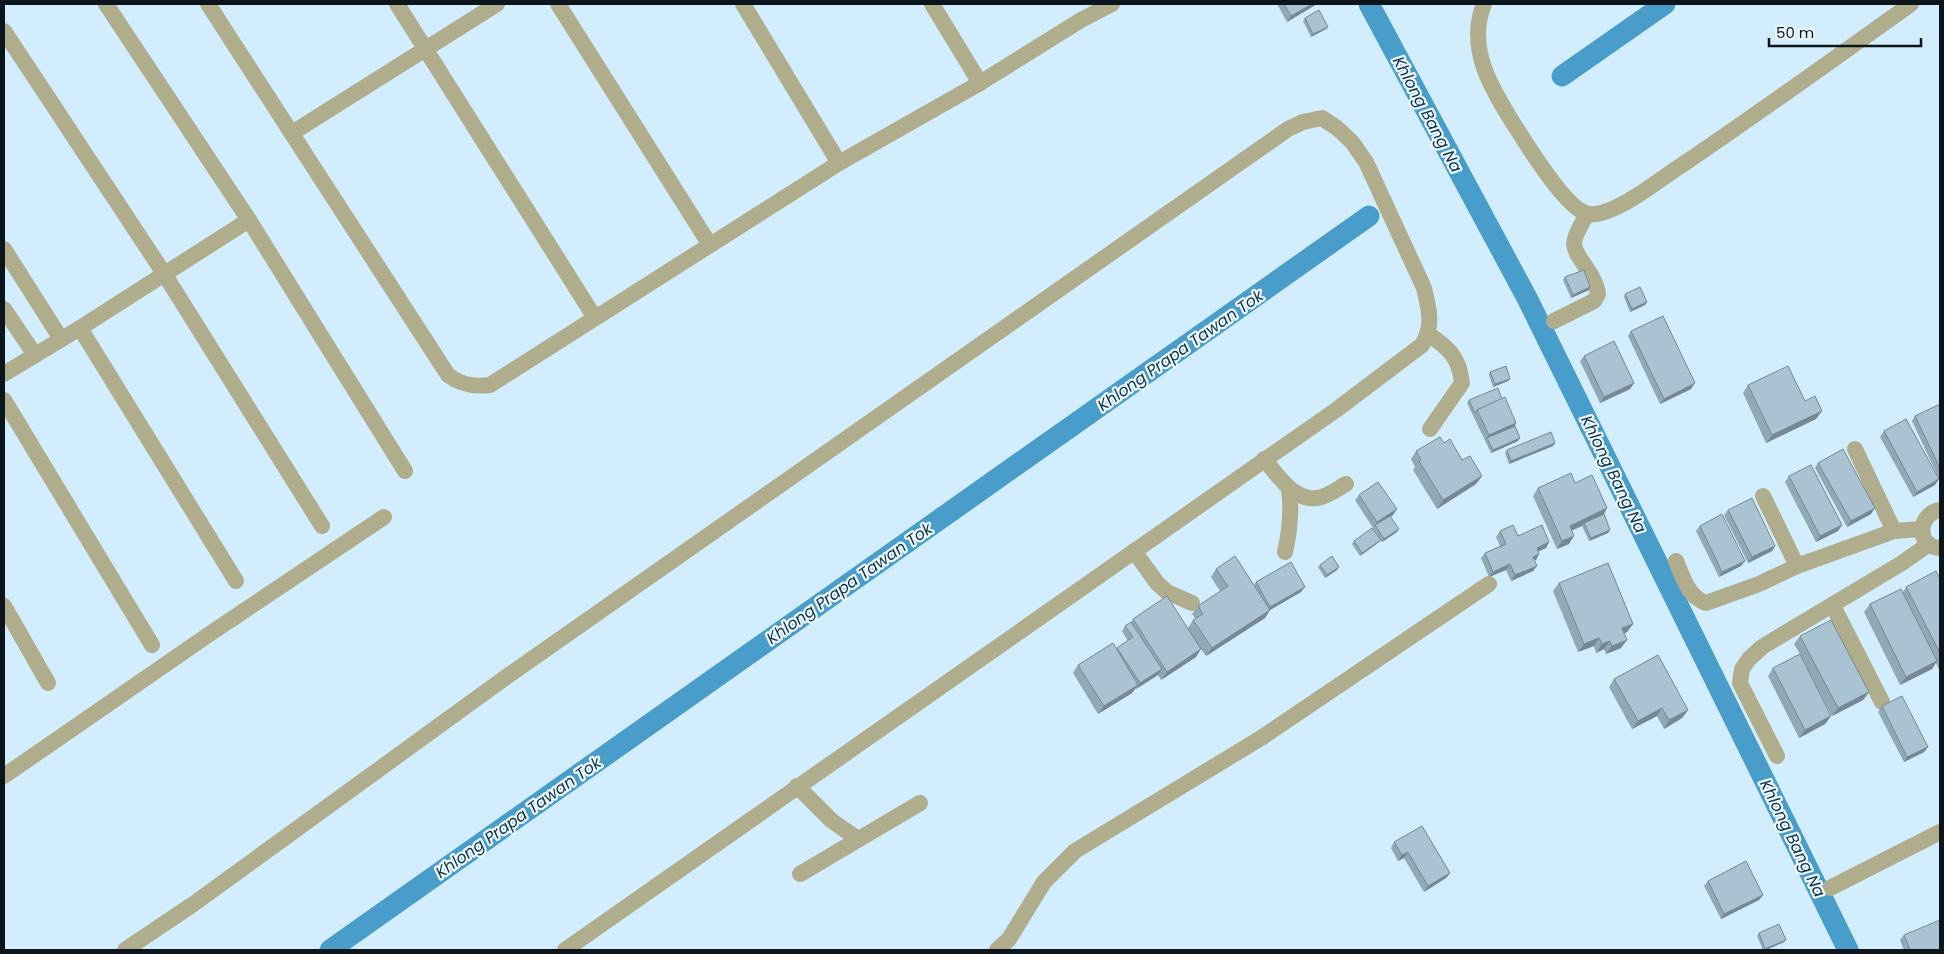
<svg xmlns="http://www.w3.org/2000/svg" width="1944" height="954" viewBox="0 0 1944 954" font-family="Poppins,sans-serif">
	<rect width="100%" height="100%" fill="#d2edfd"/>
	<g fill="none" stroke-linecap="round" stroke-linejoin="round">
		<g stroke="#489dca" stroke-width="21">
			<path d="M1369,4l158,294 321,652"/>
			<path d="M1562,76l103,-72"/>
			<path d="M330,950l1039,-734"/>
		</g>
		<g stroke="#afad8b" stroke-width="16">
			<path d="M106,4l143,216 156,251"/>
			<path d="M208,4l240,371c13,10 26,12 42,10l349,-222 141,-80 101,-63 31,-16"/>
			<path d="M397,4l198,314"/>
			<path d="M558,4l152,241"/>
			<path d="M743,4l96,159"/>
			<path d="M932,4l48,79"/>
			<path d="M1484,4c-18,44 8,86 31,122 12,19 51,82 71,87 3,2 11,1 15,0 25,-6 59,-34 81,-48 77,-52 153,-107 229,-161"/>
			<path d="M4,31l161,244 157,251"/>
			<path d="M292,133l205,-129"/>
			<path d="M4,249l57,90"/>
			<path d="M4,309l31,46"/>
			<path d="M1554,321l40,-20 4,-7c-2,-20 -23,-36 -24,-50 0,-9 9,-22 13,-30"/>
			<path d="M80,328l156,253"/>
			<path d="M1428,334c21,14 31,23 34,49l-32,46"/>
			<path d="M4,374l76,-46 169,-108"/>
			<path d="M4,400l148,245"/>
			<path d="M1855,449l39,82"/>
			<path d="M1264,459c13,15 29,42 53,39 10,-1 20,-9 29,-14"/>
			<path d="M1763,496l34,70"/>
			<path d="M1940,510c-23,4 -24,37 0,38"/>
			<path d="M1134,551l23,32 10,9 25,11"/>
			<path d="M1285,552c5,-22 7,-41 4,-63"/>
			<path d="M1676,561c7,16 12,36 30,42l53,-19 38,-18 97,-35 28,-2"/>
			<path d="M4,606l44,77"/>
			<path d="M1833,606l49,96"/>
			<path d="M1777,756l-37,-73 2,-14 7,-10 13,-12 140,-84 27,-19"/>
			<path d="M4,776l207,-143 173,-116"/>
			<path d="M797,786l35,35 26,18"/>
			<path d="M800,874l120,-71"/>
			<path d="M1830,888l110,-56"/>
			<path d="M125,950l67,-45 310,-225 786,-551 15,-7 19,-4 15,10 15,14 14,20 58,126c5,22 10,37 -2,57l-86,65 -771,540"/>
			<path d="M997,950l12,-11 35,-57 31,-31 186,-113 228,-154"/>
		</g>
	</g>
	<g fill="#91a8b5">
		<path d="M1277,4h40l-30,18z"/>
		<path d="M1305,18l23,9 -2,2 -15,8 -8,-16z"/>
		<path d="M1565,277l25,10 -1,3 -18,8 -8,-18z"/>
		<path d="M1625,294l22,8 -2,3 -15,7 -6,-15z"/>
		<path d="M1631,331l60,58 -31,15 -32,-68z"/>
		<path d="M1584,356l50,27 -4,6 -30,14 -20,-42z"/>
		<path d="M1490,372l18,9 -15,6 -4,-12z"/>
		<path d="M1748,385l57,16 11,18 -50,24 -23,-50z"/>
		<path d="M1502,399l14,24 -1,3 3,15 -27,12 -24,-50 2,-3z"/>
		<path d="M1940,405v76l-28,-60 3,-5z"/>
		<path d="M1884,431l51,54 -22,12 -33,-60z"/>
		<path d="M1444,443l38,33 -6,8 -39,25 -24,-39 2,-3 -4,-8 5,-8z"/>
		<path d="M1553,446l-44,18 -4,-11 2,-3z"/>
		<path d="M1818,463l53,51 -24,13 -32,-59z"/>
		<path d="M1789,476l49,55 -22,11 -31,-60z"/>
		<path d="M1575,483l32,25 -3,6 6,16 -2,3 -19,8 -7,-15 -10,4 -3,14 -12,5 -24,-53 5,-8z"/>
		<path d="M1359,495l34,20 -3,1 7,16 -15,10 -27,-42z"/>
		<path d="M1728,510l47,36 -3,5 -24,12 -24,-48z"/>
		<path d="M1700,526l45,35 -4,5 -22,11 -23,-46z"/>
		<path d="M1500,531l49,11 -3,6 -8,3 -2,9h-2l-1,11 -22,10 -5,-11 -17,7 -8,-19 4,-5 15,-7 -4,-9z"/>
		<path d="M1354,541l25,1 -19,14 -8,-12z"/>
		<path d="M1320,565l17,5 -12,8 -7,-11z"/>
		<path d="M1216,569l38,16 2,-3 45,10 -31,18 -5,8 -59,38 -5,-7 -5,8 -35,23 -3,-5 -22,14v-1l-4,5 -34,21 -25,-41 5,-8 38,-16 12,-8 -6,-10 3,-5 6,-4 2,-3 55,9 5,-8 3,-1 -4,-5 6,-8 22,-15 -9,-14z"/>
		<path d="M1940,579v90l-1,1 -3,-7 -4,6 -32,16 -36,-73 6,-8 33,-12 3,-5z"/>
		<path d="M1559,583l74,41 -6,8 -3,1 -3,15 -15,6 -2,-5 -8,4 -2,-7 -16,6 -25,-61z"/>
		<path d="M1800,636l69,56 -6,8 -31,16 -22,-41 21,41 -6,8 -26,14 -31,-62 5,-8 27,-14 -6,-10z"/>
		<path d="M1614,679l74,31 -6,8 -18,11 -7,-13 -25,13 -23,-42z"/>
		<path d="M1882,706l46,41 -4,5 -20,10 -26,-50z"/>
		<path d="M1394,842l56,31 -4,5 -22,14 -20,-34 -6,3 -7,-13z"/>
		<path d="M1708,881l55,14 -4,5 -38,19 -17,-33z"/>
		<path d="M1759,933l27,7 -2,2 -18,8h-3l-6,-14z"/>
		<path d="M1904,935l36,15h-36l-4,-10z"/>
	</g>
	<g fill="#768893">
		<path d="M1312,4h5l-30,18 4,-6z"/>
		<path d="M1328,27l-2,2 -15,8 2,-3z"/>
		<path d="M1590,287l-1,3 -18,8 2,-3z"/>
		<path d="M1647,302l-2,3 -15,7 2,-3z"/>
		<path d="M1510,379l-2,2 -15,6 2,-3z"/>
		<path d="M1634,383l-4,6 -30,14 4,-6z"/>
		<path d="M1695,383l-4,6 -31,15 4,-5z"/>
		<path d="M1822,411l-6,8 -50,24 6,-8z"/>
		<path d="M1516,423l-3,5 -26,10 2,-3z"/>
		<path d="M1520,438l-2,3 -27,12 2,-3z"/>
		<path d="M1555,443l-2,3 -44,18 2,-3z"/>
		<path d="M1482,476l-6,8 -39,25 6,-9z"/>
		<path d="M1939,479l-4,6 -22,12 4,-5z"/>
		<path d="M1607,508l-5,9 -18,6 -2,3 -18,8 6,-8z"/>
		<path d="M1875,508l-4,6 -24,13 4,-6z"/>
		<path d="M1397,509l-4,6 -17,11 -1,-1 2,-3z"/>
		<path d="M1842,525l-4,6 -22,11 4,-6z"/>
		<path d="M1399,529l-2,3 -15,10 2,-3z"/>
		<path d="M1610,530l-2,3 -19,8 2,-3z"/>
		<path d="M1574,536l-5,8 -12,5 5,-8z"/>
		<path d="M1381,540l-2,2 -19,14 2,-3z"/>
		<path d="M1549,542l-3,6 -13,6 4,-6z"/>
		<path d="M1775,546l-3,5 -24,12 4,-6z"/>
		<path d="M1539,554l-3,6 -7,3 4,-6z"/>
		<path d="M1745,561l-4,5 -22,11 3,-5z"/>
		<path d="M1510,564l-4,6 -17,7 4,-5z"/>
		<path d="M1537,566l-4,5 -22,10 4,-6z"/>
		<path d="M1339,567l-2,3 -12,8 2,-3z"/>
		<path d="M1305,587l-4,5 -31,18 -5,8 -59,38 6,-8 55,-36 3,-5z"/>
		<path d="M1633,624l-6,8 -10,5 5,-9z"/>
		<path d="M1599,638l-5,8 -16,6 6,-8z"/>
		<path d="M1627,640l-6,8 -15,6 6,-8z"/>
		<path d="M1610,641l-6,8 -8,4 6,-9z"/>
		<path d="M1201,649l-5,8 -35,23 6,-8z"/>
		<path d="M1937,661l-5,8 -32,16 6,-8z"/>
		<path d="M1162,669l-4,6 -22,14 4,-6z"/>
		<path d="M1138,685l-6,8 -34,21 6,-8z"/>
		<path d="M1869,692l-6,8 -31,16 6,-8z"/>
		<path d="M1662,708l-5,8 -25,13 6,-8z"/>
		<path d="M1688,710l-6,8 -18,11 5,-9z"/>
		<path d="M1831,716l-6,8 -26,14 6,-8z"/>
		<path d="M1928,747l-4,5 -20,10 3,-5z"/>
		<path d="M1408,852l-4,6 -6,3 4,-6z"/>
		<path d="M1450,873l-4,5 -22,14 4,-6z"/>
		<path d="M1763,895l-4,5 -38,19 3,-5z"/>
		<path d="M1786,940l-2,2 -18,8h-2l1,-1z"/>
	</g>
	<g fill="#a9c3d2" stroke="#768893">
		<path d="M1284,4h28l-21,12z"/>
		<path d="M1319,10l9,17 -15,7 -8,-16z"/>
		<path d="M1584,270l6,17 -17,8 -8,-18z"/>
		<path d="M1640,287l7,15 -15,7 -7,-15z"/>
		<path d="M1663,316l32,67 -31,16 -33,-68z"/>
		<path d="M1614,341l20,42 -30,14 -20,-41z"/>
		<path d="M1506,366l4,13 -15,5 -5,-12z"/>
		<path d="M1788,366l17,35 10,-5 7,15 -50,24 -24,-50z"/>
		<path d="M1498,388l4,11 -25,11 -2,3 -6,-13z"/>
		<path d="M1505,397l11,26 -27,12 -12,-25z"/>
		<path d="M1940,404v64l-25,-52z"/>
		<path d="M1906,419l33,60 -22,13 -33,-61z"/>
		<path d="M1515,426l5,12 -27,12 -6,-12z"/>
		<path d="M1551,432l4,11 -44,18 -4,-11z"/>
		<path d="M1440,437l4,6 6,-4 12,21 8,-4 12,20 -39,24 -24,-39 2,-1 -5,-9z"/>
		<path d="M1843,449l32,59 -24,13 -33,-58z"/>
		<path d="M1811,465l31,60 -22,11 -31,-60z"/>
		<path d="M1571,473l4,10 17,-8 15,33 -37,18 4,10 -12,5 -24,-53z"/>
		<path d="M1378,482l19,27 -20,13 -18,-27z"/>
		<path d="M1752,498l23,48 -23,11 -24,-47z"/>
		<path d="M1604,514l6,16 -19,8 -7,-15z"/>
		<path d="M1722,514l23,47 -23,11 -22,-46z"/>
		<path d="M1390,516l9,13 -15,10 -9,-14z"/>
		<path d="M1513,525l5,11 24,-11 7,17 -12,6 2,6 -6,3 4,9 -22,9 -5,-11 -17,8 -8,-19 21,-9 -6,-13z"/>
		<path d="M1372,528l9,12 -19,13 -8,-12z"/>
		<path d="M1235,556l35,54 -58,38 -19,-28 10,-6 -5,-8 30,-20 -12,-17z"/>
		<path d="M1332,556l7,11 -12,8 -7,-10z"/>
		<path d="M1291,562l14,25 -35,20 -14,-25z"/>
		<path d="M1608,563l25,61 -11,4 5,12 -15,6 -2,-5 -8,3 -3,-6 -15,6 -25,-61z"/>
		<path d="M1936,571l4,8v74l-34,-66z"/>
		<path d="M1901,589l36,72 -31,16 -36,-73z"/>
		<path d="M1167,596l34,53 -34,23 -34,-53z"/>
		<path d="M1831,620l38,72 -31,16 -38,-72z"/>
		<path d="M1131,622l31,47 -22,14 -23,-35 16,-11 -8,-11z"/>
		<path d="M1113,643l25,42 -34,21 -26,-41z"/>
		<path d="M1800,654l31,62 -26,14 -32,-62z"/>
		<path d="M1658,655l30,55 -19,10 -7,-12 -24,13 -24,-42z"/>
		<path d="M1902,696l26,51 -21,10 -25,-51z"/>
		<path d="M1422,826l28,47 -22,13 -20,-34 -6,3 -8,-13z"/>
		<path d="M1746,861l17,34 -39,19 -16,-33z"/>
		<path d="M1940,920v30h-30l-6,-15z"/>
		<path d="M1779,924l7,16 -21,9 -6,-16z"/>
	</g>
	<g text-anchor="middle" stroke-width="4.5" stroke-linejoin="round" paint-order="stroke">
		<g font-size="16" font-style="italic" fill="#0d3346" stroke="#edf7fe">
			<text transform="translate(1428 114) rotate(62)" y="6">Khlong Bang Na</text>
			<text transform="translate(1180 350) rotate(-35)" y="6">Khlong Prapa Tawan Tok</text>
			<text transform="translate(1614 474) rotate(64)" y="6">Khlong Bang Na</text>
			<text transform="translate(849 583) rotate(-35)" y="6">Khlong Prapa Tawan Tok</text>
			<text transform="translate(518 817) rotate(-35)" y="6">Khlong Prapa Tawan Tok</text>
			<text transform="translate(1793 838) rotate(64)" y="6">Khlong Bang Na</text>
		</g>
	</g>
	<rect width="1944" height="954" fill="none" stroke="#0c151b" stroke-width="10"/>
	<path d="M1769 38v8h152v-8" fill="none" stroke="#0c151b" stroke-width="2.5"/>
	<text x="1776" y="38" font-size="15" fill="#0c151b" stroke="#edf7fe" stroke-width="4" paint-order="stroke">50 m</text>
</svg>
